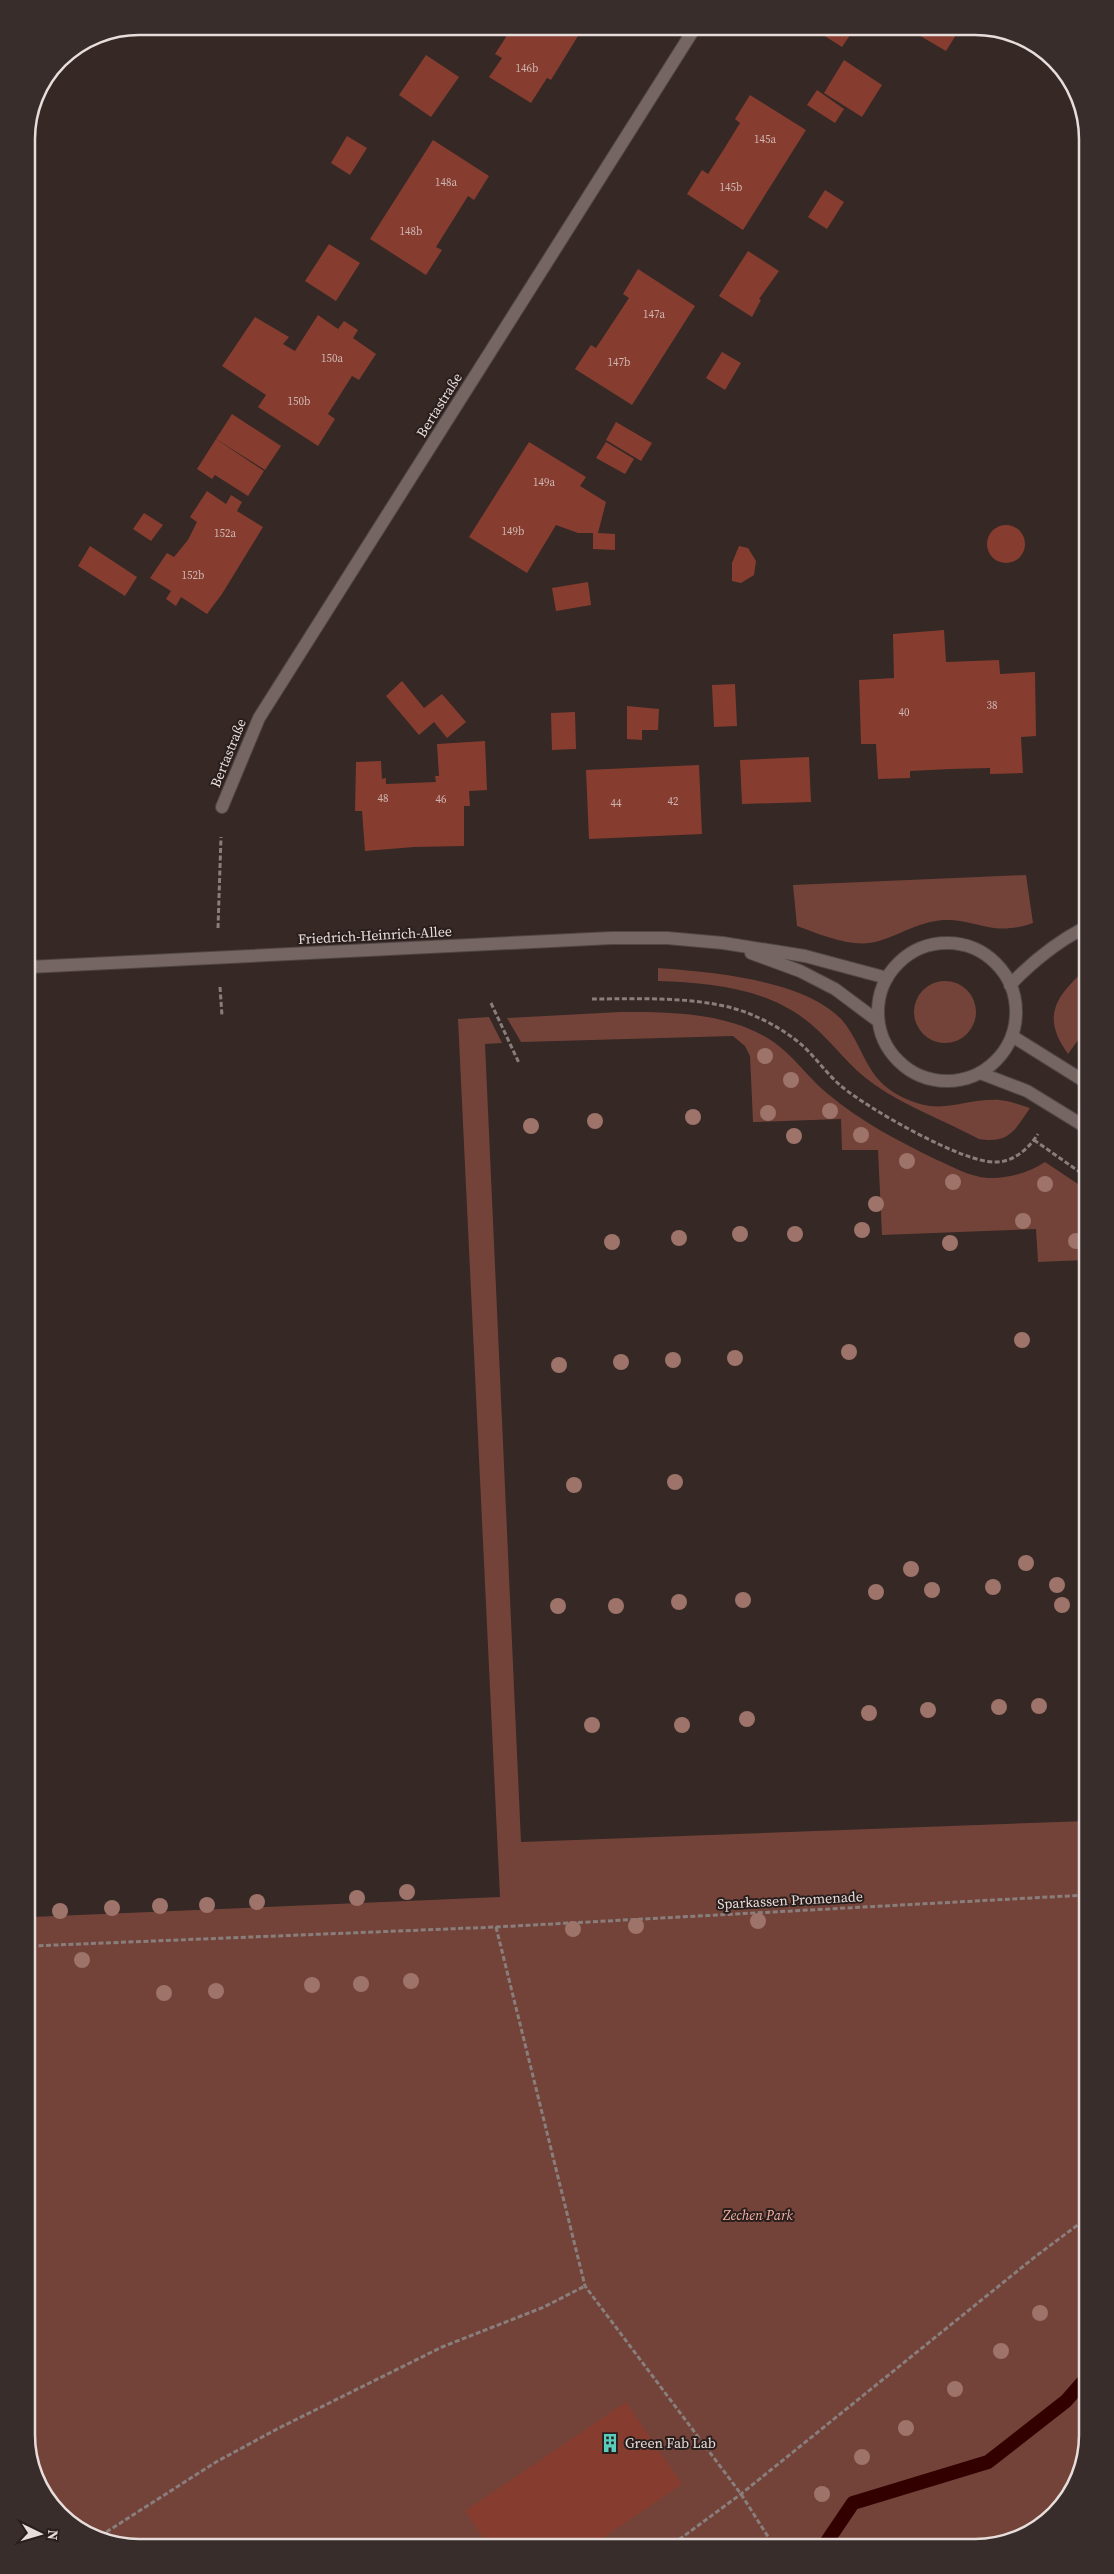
<svg xmlns="http://www.w3.org/2000/svg" width="1114" height="2574" viewBox="0 0 1114 2574" font-family="'Source Serif 4',serif">
	<rect width="100%" height="100%" fill="#352825"/>
	<g fill="#734339">
		<path d="M1026,875l7,48c-41,14 -53,-3 -88,-3 -25,1 -43,14 -66,21 -26,8 -57,-6 -82,-15l-4,-41z"/>
		<path d="M658,968c53,4 159,12 190,60 18,27 20,51 52,68 43,22 60,2 100,4 10,1 20,5 30,8 -15,22 -21,36 -51,31 -34,-18 -72,-32 -104,-54 -25,-17 -41,-41 -63,-60 -43,-37 -101,-42 -154,-44z"/>
		<path d="M1084,971v61l-16,22c-26,-36 -14,-56 16,-83z"/>
		<circle cx="945" cy="1012" r="31"/>
		<path d="M620,1012c47,0 101,0 144,24 26,14 42,40 64,58 33,28 69,46 107,65 16,7 35,18 53,19 20,0 41,-5 57,-16l39,26 1,72 -47,2 -2,-33 -154,6 -4,-85h-36l-1,-31 -88,3 -3,-66 -5,-10 -12,-10 -212,6 -14,-24z"/>
		<path d="M489,1017l13,26 -17,1 36,798 565,-21 2,614 -23,68 -54,39 -879,5 -61,-22 -39,-54 -1,-554 469,-20 -42,-878z"/>
	</g>
	<g fill="none" stroke-linecap="round" stroke-linejoin="round">
		<path stroke="#300" stroke-width="14" d="M826,2543l27,-40 135,-41 78,-61 22,-25"/>
	</g>
	<g fill="#863d30">
		<path d="M513,26h71l-33,54 -4,-2 -16,25 -42,-26 13,-19 -7,-4z"/>
		<path d="M809,26h55l-4,7 -6,-4 -12,18z"/>
		<path d="M921,26h3l37,1 -15,24 -29,-17z"/>
		<path d="M426,55l33,22 -28,40 -32,-22z"/>
		<path d="M844,60l38,25 -20,32 -38,-24z"/>
		<path d="M817,90l27,19 -9,14 -28,-18z"/>
		<path d="M750,95l56,35 -63,100 -56,-36 15,-24 6,4 16,-25 16,-26 -5,-4z"/>
		<path d="M347,136l20,12 -17,27 -19,-12z"/>
		<path d="M433,140l56,36 -15,24 -6,-4 -32,51 6,3 -16,25 -56,-36z"/>
		<path d="M825,190l19,12 -17,27 -19,-12z"/>
		<path d="M329,244l31,19 -24,38 -31,-20z"/>
		<path d="M748,251l31,20 -20,28 2,1 -9,17 -33,-21z"/>
		<path d="M638,269l57,37 -63,99 -57,-36 16,-24 5,3 33,-50 -6,-4z"/>
		<path d="M318,315l20,14 6,-8 14,9 -5,8 23,16 -17,26 -7,-4 -24,38 7,5 -17,27 -60,-39 8,-12 -44,-29 33,-49 34,20 -6,7 12,7z"/>
		<path d="M722,352l19,11 -16,27 -19,-12z"/>
		<path d="M232,414l49,32 -16,24 -49,-31z"/>
		<path d="M616,422l36,21 -11,18 -35,-21z"/>
		<path d="M216,439l48,32 -16,25 -33,-21 -3,4 -15,-10z"/>
		<path d="M529,442l57,35 -6,9 26,16 -8,31 17,1v16l-22,-1v-16h-15l-22,-8 -29,48 -58,-36z"/>
		<path d="M606,442l28,17 -9,15 -29,-16z"/>
		<path d="M207,491l19,13 5,-9 11,7 -5,9 26,16 -41,67 -15,20 -26,-17 -5,9 -10,-7 5,-8 -21,-13 17,-25 7,4 14,-17 9,-18 -7,-5z"/>
		<path d="M144,513l19,12 -12,16 -18,-12z"/>
		<circle cx="1006" cy="544" r="19"/>
		<path d="M90,546l47,31 -12,19 -47,-30z"/>
		<path d="M739,546l9,2 8,13 -2,14 -13,8 -9,-2v-18z"/>
		<path d="M588,582l3,23 -35,6 -4,-23z"/>
		<path d="M944,630l2,32 53,-2 1,14 35,-2 1,64 -15,1 2,36 -33,1v-6l-40,1 -40,2v7l-32,1 -2,-35h-15l-2,-64 35,-2 -1,-44z"/>
		<path d="M402,681l22,27 18,-14 24,28 -19,16 -13,-16 -15,13 -33,-39z"/>
		<path d="M735,684l2,42 -23,1 -2,-42z"/>
		<path d="M627,706l32,3 -1,21h-16v10l-15,-1z"/>
		<path d="M575,712l1,37 -24,1 -1,-37z"/>
		<path d="M485,741l2,49 -18,1 1,15h-6v40l-50,1 -49,4 -3,-40h-7l1,-49 25,-1 1,18 4,-1v6l50,-2 -1,-6h4l-2,-32z"/>
		<path d="M809,757l2,45 -69,2 -2,-44z"/>
		<path d="M699,765l3,69 -113,5 -3,-69z"/>
		<path d="M626,2402l56,82 -88,60 -106,1 -23,-34z"/>
	</g>
	<g fill="none" stroke-linecap="round" stroke-linejoin="round">
		<g stroke="#514644" stroke-width="14">
			<path id="minor" d="M222,807l37,-89 437,-692"/>
		</g>
		<g stroke="#514644" stroke-width="14">
			<g id="tertiary">
				<path d="M1012,1036l72,45"/>
				<path d="M980,1073l47,18 57,35"/>
			</g>
		</g>
		<g stroke="#514644" stroke-width="14">
			<g id="secondary">
				<circle cx="947" cy="1012" r="69"/>
				<path d="M751,953l49,18 35,18 43,32"/>
				<path d="M29,967l582,-29h56l56,5 82,13 82,22"/>
				<path d="M1010,985c23,-24 45,-42 74,-57"/>
			</g>
		</g>
		<g stroke="#897e7c" stroke-width="3" stroke-dasharray="5 2.5" stroke-linecap="butt">
			<path d="M218,928l3,-91"/>
			<path d="M220,987l2,29"/>
			<path d="M592,999c51,0 119,-4 165,18 16,7 32,17 45,28 14,13 25,29 39,41 26,22 123,78 155,76 18,0 33,-14 42,-28"/>
			<path d="M491,1003l28,60"/>
			<path d="M1034,1140l50,35"/>
			<path d="M496,1927l89,359 156,208 31,49"/>
			<path d="M31,1946l465,-19 590,-32"/>
			<path d="M100,2536l116,-74 61,-33 165,-82 102,-40 41,-21"/>
			<path d="M673,2544l68,-50 295,-238 51,-38"/>
		</g>
		<use href="#minor" stroke="#756663" stroke-width="12"/>
		<use href="#tertiary" stroke="#756663" stroke-width="12"/>
		<use href="#secondary" stroke="#756663" stroke-width="12"/>
	</g>
	<g fill="#9d736a">
		<circle cx="765" cy="1056" r="8"/>
		<circle cx="791" cy="1080" r="8"/>
		<circle cx="830" cy="1111" r="8"/>
		<circle cx="768" cy="1113" r="8"/>
		<circle cx="693" cy="1117" r="8"/>
		<circle cx="595" cy="1121" r="8"/>
		<circle cx="531" cy="1126" r="8"/>
		<circle cx="861" cy="1135" r="8"/>
		<circle cx="794" cy="1136" r="8"/>
		<circle cx="907" cy="1161" r="8"/>
		<circle cx="953" cy="1182" r="8"/>
		<circle cx="1045" cy="1184" r="8"/>
		<circle cx="876" cy="1204" r="8"/>
		<circle cx="1023" cy="1221" r="8"/>
		<circle cx="862" cy="1230" r="8"/>
		<circle cx="740" cy="1234" r="8"/>
		<circle cx="795" cy="1234" r="8"/>
		<circle cx="679" cy="1238" r="8"/>
		<circle cx="1076" cy="1241" r="8"/>
		<circle cx="612" cy="1242" r="8"/>
		<circle cx="950" cy="1243" r="8"/>
		<circle cx="1022" cy="1340" r="8"/>
		<circle cx="849" cy="1352" r="8"/>
		<circle cx="735" cy="1358" r="8"/>
		<circle cx="673" cy="1360" r="8"/>
		<circle cx="621" cy="1362" r="8"/>
		<circle cx="559" cy="1365" r="8"/>
		<circle cx="675" cy="1482" r="8"/>
		<circle cx="574" cy="1485" r="8"/>
		<circle cx="1026" cy="1563" r="8"/>
		<circle cx="911" cy="1569" r="8"/>
		<circle cx="1057" cy="1585" r="8"/>
		<circle cx="993" cy="1587" r="8"/>
		<circle cx="932" cy="1590" r="8"/>
		<circle cx="876" cy="1592" r="8"/>
		<circle cx="743" cy="1600" r="8"/>
		<circle cx="679" cy="1602" r="8"/>
		<circle cx="1062" cy="1605" r="8"/>
		<circle cx="558" cy="1606" r="8"/>
		<circle cx="616" cy="1606" r="8"/>
		<circle cx="1039" cy="1706" r="8"/>
		<circle cx="999" cy="1707" r="8"/>
		<circle cx="928" cy="1710" r="8"/>
		<circle cx="869" cy="1713" r="8"/>
		<circle cx="747" cy="1719" r="8"/>
		<circle cx="592" cy="1725" r="8"/>
		<circle cx="682" cy="1725" r="8"/>
		<circle cx="407" cy="1892" r="8"/>
		<circle cx="357" cy="1898" r="8"/>
		<circle cx="257" cy="1902" r="8"/>
		<circle cx="207" cy="1905" r="8"/>
		<circle cx="160" cy="1906" r="8"/>
		<circle cx="112" cy="1908" r="8"/>
		<circle cx="60" cy="1911" r="8"/>
		<circle cx="758" cy="1921" r="8"/>
		<circle cx="636" cy="1926" r="8"/>
		<circle cx="573" cy="1929" r="8"/>
		<circle cx="82" cy="1960" r="8"/>
		<circle cx="411" cy="1981" r="8"/>
		<circle cx="361" cy="1984" r="8"/>
		<circle cx="312" cy="1985" r="8"/>
		<circle cx="216" cy="1991" r="8"/>
		<circle cx="164" cy="1993" r="8"/>
		<circle cx="1040" cy="2313" r="8"/>
		<circle cx="1001" cy="2351" r="8"/>
		<circle cx="955" cy="2389" r="8"/>
		<circle cx="906" cy="2428" r="8"/>
		<circle cx="862" cy="2457" r="8"/>
		<circle cx="822" cy="2494" r="8"/>
	</g>
	<defs>
		<g id="building-bare" transform="scale(1.5)"><path d="M-4-6H4V6H1V3H-1V6H-4ZM-2.5-4.3h1.7v1.8h-1.7ZM.8-4.3h1.7v1.8H.8ZM-2.5-1h1.7V.8h-1.7ZM.8-1h1.7V.8H.8Z" fill="#5acebd" stroke="#2a1e1c" stroke-width="2.5" paint-order="stroke"/></g>
	</defs>
	<g fill-rule="evenodd">
		<use href="#building-bare" x="610" y="2443"/>
	</g>
	<g text-anchor="middle" stroke-width="4" stroke-linejoin="round" paint-order="stroke">
		<g font-size="11" fill="#cfb6b1">
			<text x="527" y="72">146b</text>
			<text x="765" y="143">145a</text>
			<text x="446" y="186">148a</text>
			<text x="731" y="191">145b</text>
			<text x="411" y="235">148b</text>
			<text x="654" y="318">147a</text>
			<text x="332" y="362">150a</text>
			<text x="619" y="366">147b</text>
			<text x="299" y="405">150b</text>
			<text x="544" y="486">149a</text>
			<text x="513" y="535">149b</text>
			<text x="225" y="537">152a</text>
			<text x="193" y="579">152b</text>
			<text x="992" y="709">38</text>
			<text x="904" y="716">40</text>
			<text x="383" y="802">48</text>
			<text x="441" y="803">46</text>
			<text x="673" y="805">42</text>
			<text x="616" y="807">44</text>
		</g>
		<g font-size="14" fill="#e7dedc" stroke="#2a1e1c">
			<text transform="translate(439 405) rotate(-58)" y="5">Bertastraße</text>
			<text transform="translate(228 753) rotate(-68)" y="5">Bertastraße</text>
			<text transform="translate(375 935) rotate(-3)" y="5">Friedrich-Heinrich-Allee</text>
			<text transform="translate(790 1900) rotate(-3)" y="5">Sparkassen Promenade</text>
		</g>
		<g font-size="14" font-style="italic" fill="#f2b1a3" stroke="#2a1e1c">
			<text x="758" y="2220">Zechen Park</text>
		</g>
		<g font-size="14" fill="#e7dedc" stroke="#2a1e1c" text-anchor="start">
			<text x="625" y="2448">Green Fab Lab</text>
		</g>
	</g>
	<path d="M0 0H1114V2574H0ZM139 35H975A104 104 0 0 1 1079 139V2435A104 104 0 0 1 975 2539H139A104 104 0 0 1 35 2435V139A104 104 0 0 1 139 35Z" fill="#392d2b" fill-rule="evenodd"/>
	<path fill="none" stroke="#e7dedc" stroke-width="2.5" d="M139 35H975A104 104 0 0 1 1079 139V2435A104 104 0 0 1 975 2539H139A104 104 0 0 1 35 2435V139A104 104 0 0 1 139 35Z"/>
	<g transform="translate(40 2534) rotate(95)" stroke="#2a1e1c" stroke-width="4" paint-order="stroke">
	<path d="M0-4L9 19L0 12L-9 19Z" fill="#e7dedc"/>
	<text y="-8" font-size="14" font-weight="bold" text-anchor="middle" fill="#e7dedc">N</text>
	</g>
</svg>
